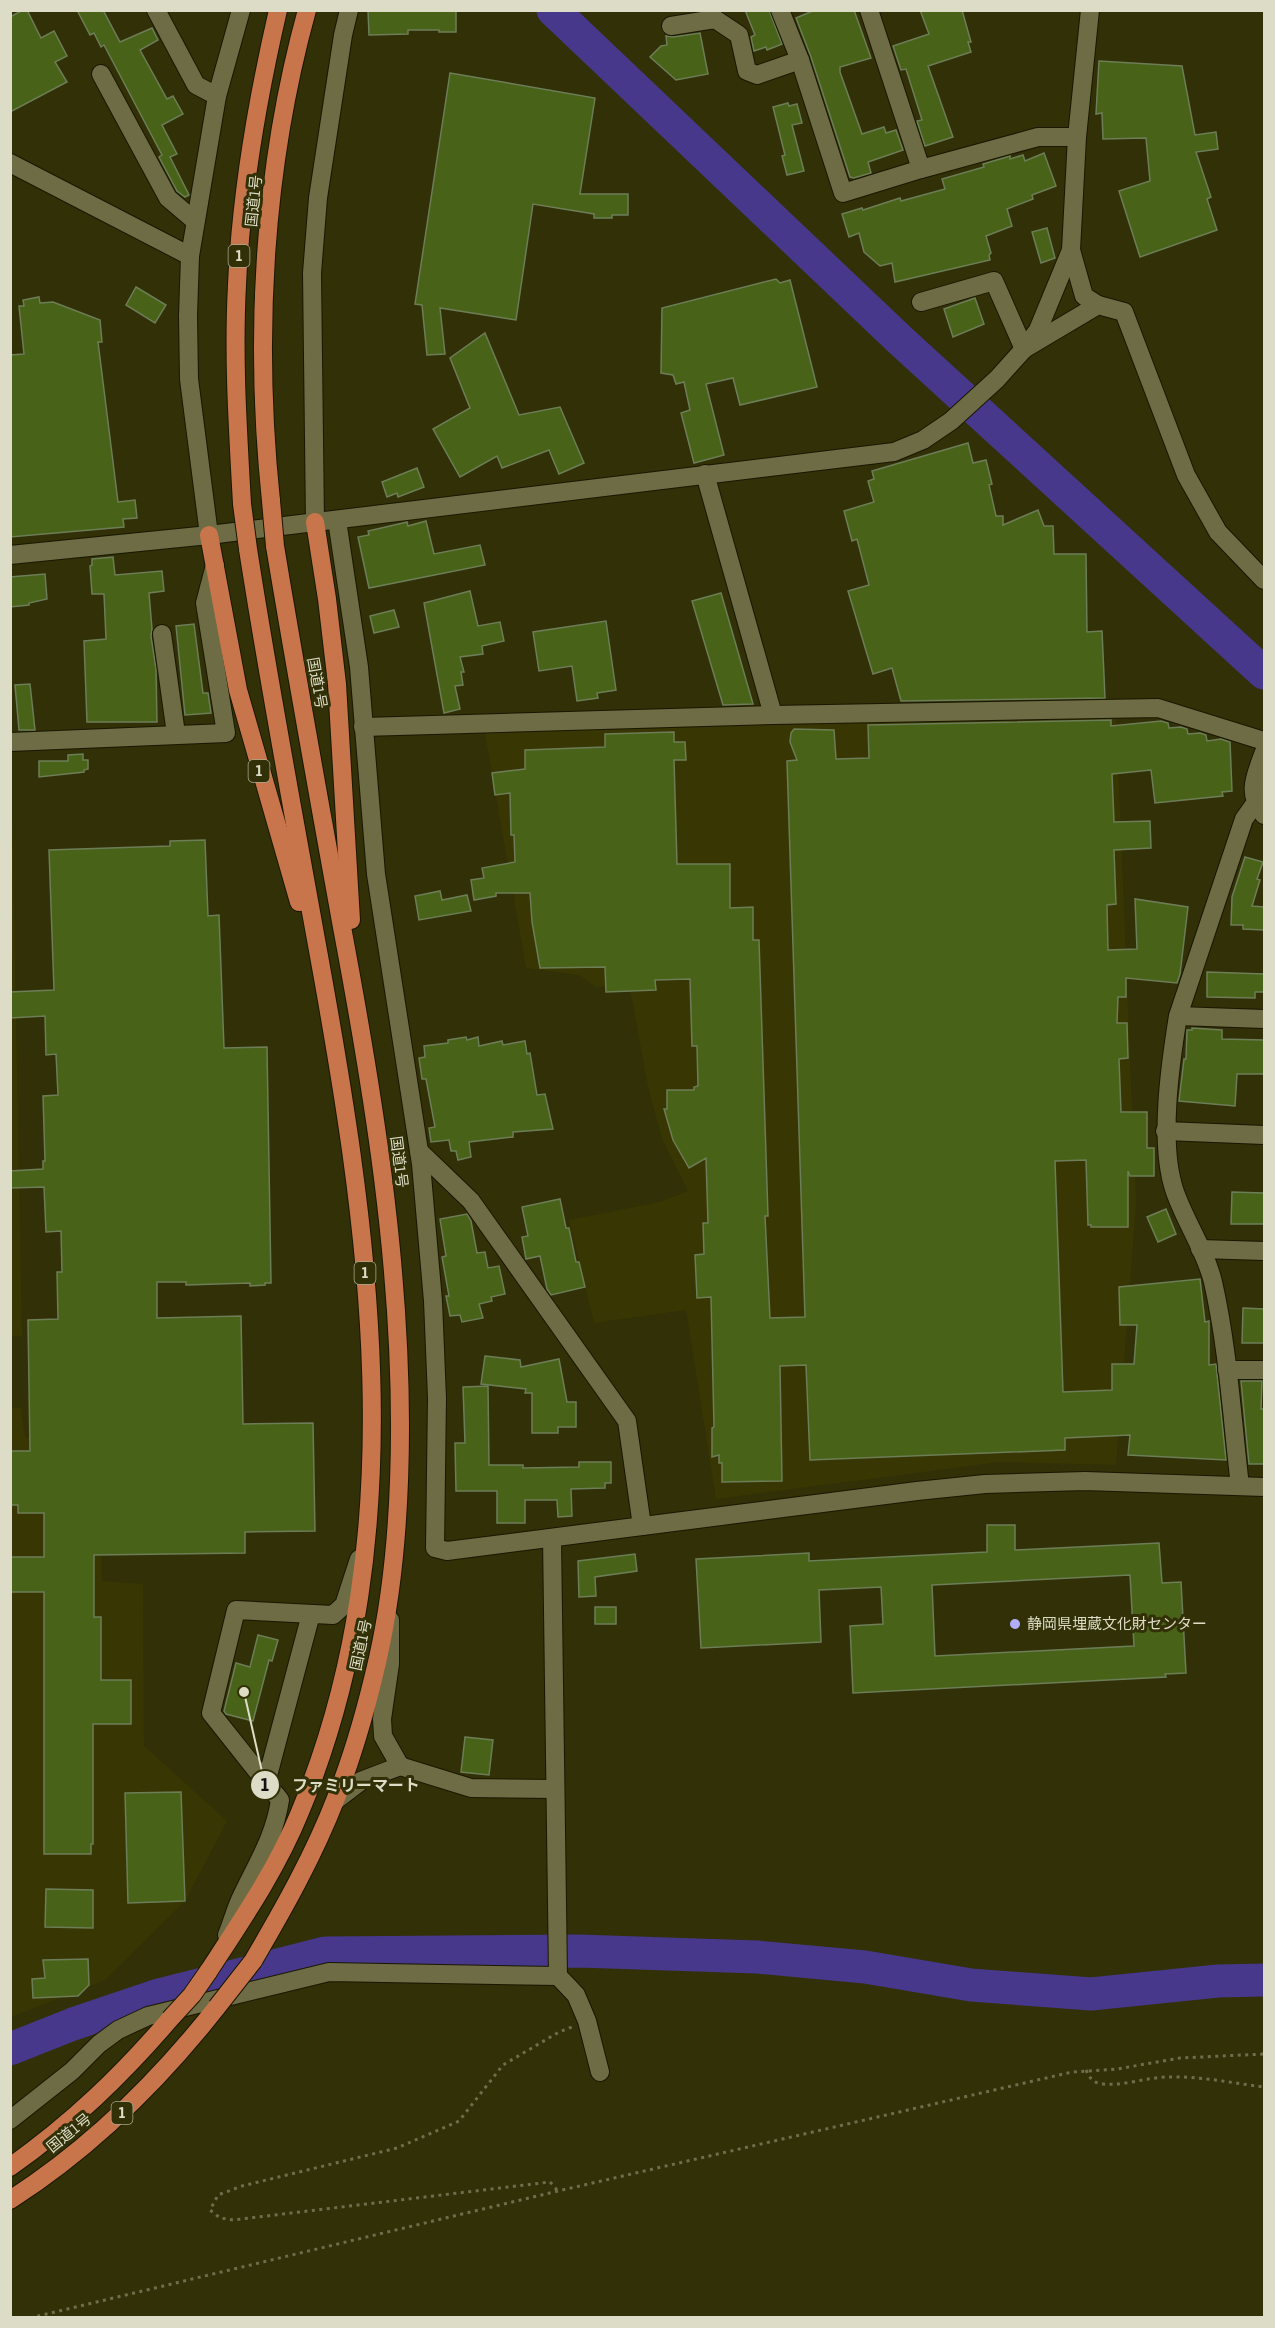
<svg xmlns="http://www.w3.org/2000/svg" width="1275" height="2328" viewBox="0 0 1275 2328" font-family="'Asap Condensed','Noto Sans JP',sans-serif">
	<rect width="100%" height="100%" fill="#313007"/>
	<g fill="#383602">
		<path d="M1116,712l20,493 -20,260 -116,-3 -284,37 -30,-189 -92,13 -25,-103 91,-18 28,-11 -26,-52 -14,-52 -18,-98 -34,-2 -17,-12 -53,-7 -42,-240z"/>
		<path d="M10,750h1l11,586h-12z"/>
		<path d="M10,1408h11l4,30 74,-2 3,145 41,3 1,162 83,75 -42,80 -80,79 -94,37z"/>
	</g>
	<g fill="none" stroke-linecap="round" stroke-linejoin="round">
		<g stroke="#47388b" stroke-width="33">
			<path d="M553,10l347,330 364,333"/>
			<path d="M10,2049l63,-25 86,-29 166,-42 254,-2 178,6 108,10 106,18 120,9 127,-13 46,-1"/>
		</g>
	</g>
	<g fill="#486217" stroke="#6d7d58" stroke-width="1.5" fill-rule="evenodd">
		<path d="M23,10h4l14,28 13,-7 13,25 -12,6 12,20 -57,30v-95z"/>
		<path d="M77,10h26l17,32 32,-14 6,12 -18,10 27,49 6,-3 10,18 -21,11 15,29 -7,3 19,38 -4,2 -8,-6 -18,-34 3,-2 -58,-110 -3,2 -7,-14 -4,2z"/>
		<path d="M368,10h88v22h-17v-2h-31v4l-39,1z"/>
		<path d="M745,10h24l13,34 -15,6 -1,-3 -12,4 -3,-14 4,-2z"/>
		<path d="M815,10h39l17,48 -31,9v5l22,62 22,-7 2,6 10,-3 7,20 -35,12 3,11 -17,5 -4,-1 -39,-120 -15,-39z"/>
		<path d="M920,10h42l9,32h-3l3,10 -43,14 25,71 -28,9 -8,-25 5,-1 -16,-51 -5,1 -8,-24 36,-12z"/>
		<path d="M700,33l8,41 -32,6 -26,-23 11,-11 6,-1 -1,-9 7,1z"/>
		<path d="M1099,61l83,5 13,69 21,-3 2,17 -22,3 15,45 -4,2 10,31 -77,27 -21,-66 31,-10 -4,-43 -43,1 -1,-26 -6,1z"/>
		<path d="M450,73l145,25 -15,96h48v21h-16v3h-18v-4l-61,-10 -17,116 -76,-12 5,46 -18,1 -5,-50 -7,-1z"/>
		<path d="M788,103l1,3 8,-2 5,19 -10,2 12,46 -17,4 -5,-19 3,-1 -12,-48z"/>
		<path d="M1044,153l12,33 -24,9 1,4 -26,10 5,17 -26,10 5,17 -2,2 1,5 -95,22 -3,-19 -12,3 -16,-14 -5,-19 -10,4 -7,-23 20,-6 1,2 37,-12 1,3 44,-12 -3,-10 42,-12 -1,-3 27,-8v3l13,-4 2,6z"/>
		<path d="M1047,228l8,30 -14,5 -9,-31z"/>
		<path d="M776,279l4,4 10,-3 27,107 -77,18 -7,-27 -27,6 18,71 -30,8 -13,-50 9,-3 -6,-28 -8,2 -3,-9 -12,-2 1,-65z"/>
		<path d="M136,287l30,18 -11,18 -29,-18z"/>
		<path d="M39,297l1,6 13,-1 47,18 2,22h-4l20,160 17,-2 2,18 -14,1 1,8 -114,10v-182l14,-1 -5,-48h5l-1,-6z"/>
		<path d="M975,298l9,26 -31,13 -9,-28z"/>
		<path d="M485,333l34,82 41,-8 24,56 -25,11 -10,-24 -47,18 -5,-12 -37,21 -27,-48 37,-21 -20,-50z"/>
		<path d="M968,443l5,20 13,-3 6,24 -3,1 7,31h7v9l35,-15 6,16h9l1,28h32l1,78 15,-1 3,67 -204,3 -9,-33 -19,6 -25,-83 21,-6 -12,-46 -5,2 -8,-30 30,-9 -6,-21 6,-2 -2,-8z"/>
		<path d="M417,468l7,19 -26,10 -1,-4 -10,4 -5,-15z"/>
		<path d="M426,521l8,33 46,-9 5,20 -116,23 -11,-51 11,-2 -1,-4 35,-8 4,-1 1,4z"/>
		<path d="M113,557l2,18 47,-4 2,20 -15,2 3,36 -1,7 5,33 1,53h-70l-3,-81 22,-2 -2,-45h-12l-2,-28 2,-1v-6z"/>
		<path d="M45,574l2,25 -18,4v2l-19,2v-30z"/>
		<path d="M470,591l8,35 22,-4 4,19 -22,5 1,8 -23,3 4,15h-3l2,13 -8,1 5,23 -16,4 -20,-110z"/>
		<path d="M721,593l32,111 -30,1 -31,-104z"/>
		<path d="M394,610l5,17 -25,6 -4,-17z"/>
		<path d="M606,621l10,69 -19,3 1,5 -21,3 -5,-35 -33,5 -6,-39z"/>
		<path d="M194,624l9,69h5l3,20 -26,2 -9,-89z"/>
		<path d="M30,684l5,46h-16l-4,-45z"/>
		<path d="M1111,720v6l50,-5 7,2 1,5 12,-1 6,2 1,5 12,-1 6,2 1,6 14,-2 9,3 2,49 -10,1 1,4 -68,7 -4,-33 -39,4 2,48 36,-1 1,27 -37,2 2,54 -9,1 1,45 29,-1 -2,-50 53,8 -8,67 -3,9 -51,-5v19h-8l-1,26h10l1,35 -9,1 2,53h26v36h7v28h-24l-2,-5v56h-37v-2h-3l-2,-65 -31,1 8,231 49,-2v-26h22l3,-39h-17l-1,-38 81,-8 5,43 4,-1v44l7,-1 10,96 -98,-5 2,-20 -65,3v12l-255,10 -4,-95 -26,1 2,115 -60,1v-19h-3v-8l-7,2v-29l2,-1 -3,-130 -14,1 -2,-43 9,-1 -1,-31h5l-2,-65 -17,10 -16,-28 -9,-31h3v-19h27v-3l4,-1 -1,-40h-5l-2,-67 -35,1 1,10 -50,2 -1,-25 -65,1 -8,-46 -2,-29h-34v3l-22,4 -3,-20 13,-2 -2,-10 33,-6 -1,-27h-3l-1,-42 -15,2 -3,-22 33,-4v-19l80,-3v-13l69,-2v10h11l1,18h-12l3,104h53v44l23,-1v33h6l9,276h-3l5,102 35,-1 -18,-556 10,-1 -7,-18 1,-9 3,-4 40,1 2,29 33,-1 -1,-33z"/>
		<path d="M83,754v6h5v9l-4,1v2l-45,5v-16h29v-6z"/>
		<path d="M205,840l3,76 11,-1 5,133 43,-1 4,236h-6v2l-15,1v-3l-64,2v-3h-29v36l84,-2 2,108 70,-1 2,108 -70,1v21l-151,2v62h7v63h30v44h-38v120h-2v10h-47v-262h-34v-35h34v-44h-26v-8h-8v-54h20l-2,-131 30,-1 -1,-47h5l-1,-41 -15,1 -2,-45 -34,1v-17l33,-2v-8h2l-2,-65 15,-1 -2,-41 -10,1 -1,-39 -35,2v-26l44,-2 -5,-140 121,-4v-5z"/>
		<path d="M1245,857l18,5 -6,17 3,1 -8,26 12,1v23l-21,-1v-4h-12l1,-28z"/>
		<path d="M440,891l2,9 25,-5 4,16 -52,9 -4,-24z"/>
		<path d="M1207,972l57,2v18h-9v6l-48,-1z"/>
		<path d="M1192,1028l30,2v9l42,1v34h-27l-2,32 -56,-5 5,-42h2l1,-29h5z"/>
		<path d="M466,1037l1,3 11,-3 1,9 23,-5 1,4 22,-4 2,13 3,-1 7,42 8,-1 8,35 -40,3v5l-44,5 2,15 -13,3 -2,-9h-5l-2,-11 -18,2 -2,-14 6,-1 -9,-48h-4l-3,-21 6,-1 -1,-11 24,-3v-3z"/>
		<path d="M1232,1192l32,1v31h-33z"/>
		<path d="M560,1199l6,29h3l7,34h3l6,25 -34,8 -4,-6 -7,-33 -14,3 -4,-22 6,-1 -6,-29z"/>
		<path d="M1166,1209l10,25 -18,8 -11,-25z"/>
		<path d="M467,1214l4,7 6,32 8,-1 3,16 11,-2 6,28 -14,3 1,4 -13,3 4,14 -21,4 -2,-7 -10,1 -4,-20h3l-7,-39 4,-1 -6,-37z"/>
		<path d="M1243,1308l21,1v34h-22z"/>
		<path d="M485,1356l35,4 1,7 38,-8 8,43h9v25h-18v6h-26v-40h-7l1,-4 -45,-5z"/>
		<path d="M1241,1381h21l-1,28h3v55h-15z"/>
		<path d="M488,1386l1,79h34v3l56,-1v-5h32v21h-6v5l-34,1 1,27 -14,1 -1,-17h-32v23h-28v-32h-41l-1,-48h10l-2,-56z"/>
		<path d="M987,1525h28v25l144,-7 3,40 19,-1 5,91 -21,1 1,3 -313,16 -3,-67 33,-2 -2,-37 -62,3 2,52 -120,6 -5,-89 113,-6v8l178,-9zM1130,1575l4,71 -199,10 -3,-71z"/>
		<path d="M635,1554l2,17 -42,6 1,19 -17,1 -1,-36z"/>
		<rect x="595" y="1607" width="21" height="17"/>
		<path d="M258,1635l20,5 -6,21 -3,-1 -16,61 -27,-7 -2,-3 12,-48 14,4z"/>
		<path d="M465,1737l28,3 -4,35 -28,-3z"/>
		<path d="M181,1792l4,109 -57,2 -3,-110z"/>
		<path d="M46,1889l47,1v38l-48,-1z"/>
		<path d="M88,1959l1,26 -11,11 -45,2 -1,-19 13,-1 -2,-18z"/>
	</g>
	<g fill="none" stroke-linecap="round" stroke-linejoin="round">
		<g stroke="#191700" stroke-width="20">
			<g id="minor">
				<path d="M156,10l40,75 21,11"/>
				<path d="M780,10l20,50 43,133 78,-24"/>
				<path d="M869,10l52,159 117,-32h39"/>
				<path d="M671,26l44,-7 24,16 8,36 10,4 43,-15"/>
				<path d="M101,74l67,124 27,23"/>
				<path d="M10,163l180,93"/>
				<path d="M1071,250l13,46 14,9"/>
				<path d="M921,302l73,-21 30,68 74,-44 26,7 62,163 32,57 46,48"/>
				<path d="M705,474l68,241"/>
				<path d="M337,520l22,147 17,207 45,290 12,137 4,97 -2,150 12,3 470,-60 68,-7 100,-3 179,6"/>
				<path d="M315,522l-3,-249 6,-75 25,-163 6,-25"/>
				<path d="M209,535l-20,-156 -1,-63 2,-60 27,-160 24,-86"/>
				<path d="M10,555l199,-20 685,-83 29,-12 28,-19 46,-42 27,-30 14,-19 33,-80 6,-113 13,-127"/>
				<path d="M162,634l14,100"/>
				<path d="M363,727l410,-12 385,-7 106,33"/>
				<path d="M10,742l216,-9 -21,-130 10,-38"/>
				<path d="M1264,752c-9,25 -18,41 0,63"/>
				<path d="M1178,1016l86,3"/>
				<path d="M1165,1131l99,4"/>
				<path d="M419,1151l52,50 156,220 15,105"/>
				<path d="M1200,1249l64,2"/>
				<path d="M1227,1370h37"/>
				<path d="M1240,1486c-8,-68 -12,-138 -27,-204 -8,-33 -29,-62 -39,-93 -15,-47 -4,-124 4,-173l66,-197 20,-28"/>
				<path d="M552,1538l6,438 18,19 11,26 13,51"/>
				<path d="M390,1620v44l-8,55 1,17 17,30"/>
				<path d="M266,1783l45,-169"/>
				<path d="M336,1800l25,-19 39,-15 71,22 83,1"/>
				<path d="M227,1935c5,-12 8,-24 13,-35 16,-35 34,-61 40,-100l-69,-87 25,-103 97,5 11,-10 15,-46"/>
				<path d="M10,2120l62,-49 27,-27 19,-14 30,-14 181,-44 229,4"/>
			</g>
		</g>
		<g stroke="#191700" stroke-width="20">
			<g id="highway">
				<path d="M271,501c-17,-163 -8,-332 36,-491"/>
				<path d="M242,504c-4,-73 -9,-145 -5,-219 4,-92 20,-184 41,-275"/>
				<path d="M315,522l12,77 10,85 14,236"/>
				<path d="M209,535l29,155 61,212"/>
				<path d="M253,1961c31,-53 61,-106 83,-163 18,-45 31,-92 42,-140 17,-76 22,-154 22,-232 0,-168 -27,-334 -58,-499 -23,-127 -46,-254 -67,-381"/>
				<path d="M208,1972c34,-52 69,-103 92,-160 117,-281 68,-589 15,-878 -23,-128 -47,-256 -67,-385"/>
				<path d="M10,2167c62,-44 111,-91 160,-148"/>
				<path d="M10,2200c81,-52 148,-118 207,-193"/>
			</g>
		</g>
		<g stroke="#6f6e4c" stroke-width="3" stroke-dasharray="3 4.5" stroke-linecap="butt">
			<path d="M1086,2070c3,6 5,11 12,13 19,5 49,-6 70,-6 32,-1 64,6 96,10"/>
			<path d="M557,2190l-7,-8 -317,38 -13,-2 -10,-8 8,-15 24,-9 155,-38 62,-27 44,-56 56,-33 13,-5"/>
			<path d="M30,2318l528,-127 514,-119 45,-3 63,-11 84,-4"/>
		</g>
		<use href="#minor" stroke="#6d6c44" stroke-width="18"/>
		<use href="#highway" stroke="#c8754b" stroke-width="18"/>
		<g stroke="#191700" stroke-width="20" stroke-linecap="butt">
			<g id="highway-bridge">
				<path d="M271,501l4,45"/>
				<path d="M242,504l6,45"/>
				<path d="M217,2007l36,-46"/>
				<path d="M170,2019l22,-24 16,-23"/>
			</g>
		</g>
		<use href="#highway-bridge" stroke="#c8754b" stroke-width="18"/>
	</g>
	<circle fill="#b2adf9" stroke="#313007" stroke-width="2" cx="1015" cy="1624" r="6"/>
	<g text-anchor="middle" stroke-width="6" stroke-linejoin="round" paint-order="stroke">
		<g fill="#313007" stroke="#a9a98d" stroke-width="1.5">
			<rect x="228.5" y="245" width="21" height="22" rx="4.5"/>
			<rect x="248.5" y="760" width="21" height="22" rx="4.5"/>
			<rect x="354.5" y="1262" width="21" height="22" rx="4.5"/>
			<rect x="111.5" y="2102" width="21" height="22" rx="4.5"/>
		</g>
		<g font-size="14" font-weight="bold" fill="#ddddc7">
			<text x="239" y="261">1</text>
			<text x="259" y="776">1</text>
			<text x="365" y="1278">1</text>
			<text x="122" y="2118">1</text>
		</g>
		<g font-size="15" fill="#ddddc7" stroke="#313007">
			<text transform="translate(254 201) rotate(-84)" y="5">国道1号</text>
			<text transform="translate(317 683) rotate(80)" y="5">国道1号</text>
			<text transform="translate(399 1162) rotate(83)" y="5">国道1号</text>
			<text transform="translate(361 1645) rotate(-78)" y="5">国道1号</text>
			<text transform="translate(69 2133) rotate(-39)" y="5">国道1号</text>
		</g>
		<g font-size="15" fill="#ddddc7" stroke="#313007" text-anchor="start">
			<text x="1027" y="1629">静岡県埋蔵文化財センター</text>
		</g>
	</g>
	<path fill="none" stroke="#ddddc7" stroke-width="2" d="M244 1692L265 1785"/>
	<g fill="#ddddc7" stroke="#313007" stroke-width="2">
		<circle cx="244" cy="1692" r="6"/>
		<circle cx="265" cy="1785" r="15"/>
	</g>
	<g font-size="18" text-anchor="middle" font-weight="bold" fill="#111">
		<text x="265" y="1791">1</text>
	</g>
	<g font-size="16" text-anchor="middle" font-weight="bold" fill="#ddddc7" stroke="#313007" stroke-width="6" stroke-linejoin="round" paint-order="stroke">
		<text x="356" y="1791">ファミリーマート</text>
	</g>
	<rect width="1275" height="2328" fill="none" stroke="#ddddc7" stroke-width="24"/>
</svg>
